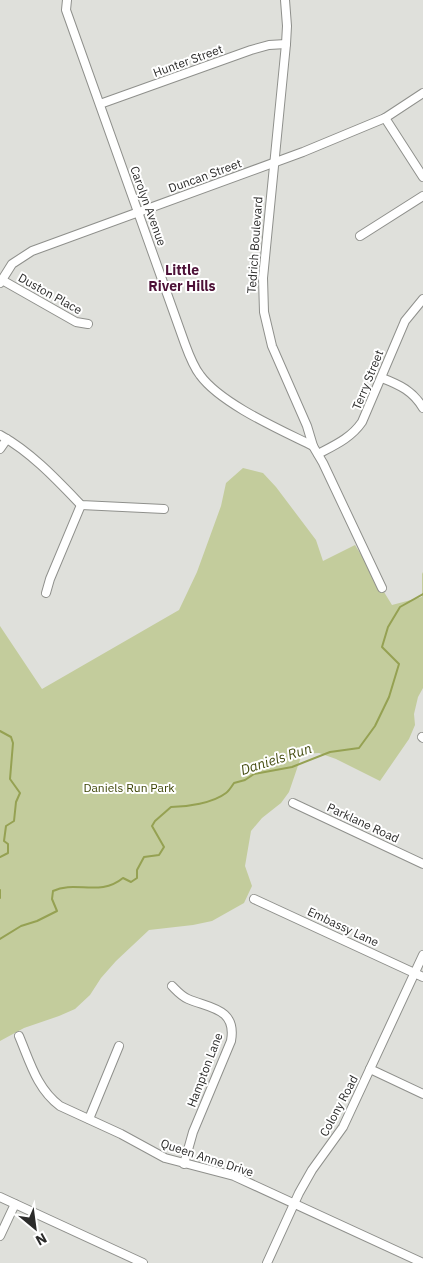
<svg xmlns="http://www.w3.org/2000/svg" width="423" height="1263" viewBox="0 0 423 1263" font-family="'IBM Plex Sans',sans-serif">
	<rect width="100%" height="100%" fill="#dfe0db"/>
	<path fill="#c3cc9c" d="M243,468l20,5 13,14 40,53 7,21 32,-16 37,60 30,-8v-23l1,-2v116l-5,9 -4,17 1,11 -6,14 -29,42 -44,-22 -17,-6 -17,1 -13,38 -8,11 -19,15 -11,13 -6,35 7,20 -8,17 -32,18 -19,4 -44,5 -33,31 -15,17 -11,17 -15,14 -16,7 -35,12 -24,13v-415l42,63 137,-79 18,-38 24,-66 5,-23z"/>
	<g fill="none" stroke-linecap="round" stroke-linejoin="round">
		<g stroke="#95a152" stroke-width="2">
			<path d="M0,731l11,6 2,6 -3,36 10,14 -4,9 -2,19 -8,5 -2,15 4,3v9l-8,4"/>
			<path d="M0,890v8"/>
			<path d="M0,939l21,-13 16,-5 20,-10 -5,-12 1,-8c22,-11 47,6 70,-13l8,4 6,-4v-8l7,-13 15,-2 5,-8 -12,-21 3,-5 16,-14c16,0 42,-4 55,-14 3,-2 6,-7 8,-10l11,-3 9,-6 38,-7 38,-15 29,-4 16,-22 14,-29 10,-33 -17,-17 6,-20 12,-20 23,-13"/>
		</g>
		<g stroke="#8f908c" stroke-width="10">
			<g id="minor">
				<path d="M67,0l-1,10 119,334c4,11 8,22 15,31 21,29 81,55 113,71"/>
				<path d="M285,0l2,26 -1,18 -23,234 1,34 8,34 35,80 6,20 10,17 59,125"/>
				<path d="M100,104l151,-54 18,-5 17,-1"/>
				<path d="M385,118l38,59"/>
				<path d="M360,236l63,-40"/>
				<path d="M2,280l74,42 12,2"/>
				<path d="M0,283l12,-19 20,-13 271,-99 82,-34 38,-25"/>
				<path d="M382,378c18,7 31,13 41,30"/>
				<path d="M0,435c31,17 57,45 81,70l83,4"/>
				<path d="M0,449l7,-10"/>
				<path d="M318,454c17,-9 33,-16 44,-32l43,-101 18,-22"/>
				<path d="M46,593l4,-14 31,-74"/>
				<path d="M422,737l1,1"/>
				<path d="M293,803l130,61"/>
				<path d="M254,899l169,78"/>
				<path d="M172,986c5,5 9,10 16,13 21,9 49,9 43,42l-38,91 -9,32"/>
				<path d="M19,1036c11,26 18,53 41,70l61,28 44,24 69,18 189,87"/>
				<path d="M370,1069l53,25"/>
				<path d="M89,1119l30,-73"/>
				<path d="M0,1197l143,66"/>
				<path d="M0,1236l15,-32"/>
				<path d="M267,1263l32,-70 13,-23 31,-43 80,-172"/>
			</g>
		</g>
		<use href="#minor" stroke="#fff" stroke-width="8"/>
	</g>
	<g text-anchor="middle" stroke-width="4" stroke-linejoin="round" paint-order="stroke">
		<g font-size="12" fill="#2b2b2a" stroke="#fff">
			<text transform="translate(188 61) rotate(-20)" y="4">Hunter Street</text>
			<text transform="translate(205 176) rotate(-20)" y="4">Duncan Street</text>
			<text transform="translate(148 206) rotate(70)" y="4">Carolyn Avenue</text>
			<text transform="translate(255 245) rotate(-86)" y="4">Tedrich Boulevard</text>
			<text transform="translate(50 294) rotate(29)" y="4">Duston Place</text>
			<text transform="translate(368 380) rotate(-68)" y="4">Terry Street</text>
			<text transform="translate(363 823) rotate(25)" y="4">Parklane Road</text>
			<text transform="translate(343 927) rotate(25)" y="4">Embassy Lane</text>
			<text transform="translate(205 1070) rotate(-69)" y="4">Hampton Lane</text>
			<text transform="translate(339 1106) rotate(-62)" y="4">Colony Road</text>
			<text transform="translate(207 1158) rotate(18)" y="4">Queen Anne Drive</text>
		</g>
		<g font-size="12" fill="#3c4405" stroke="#fff">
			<text x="129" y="792">Daniels Run Park</text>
		</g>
		<g font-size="14" font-weight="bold" fill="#4d1137" stroke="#fff">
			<text x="182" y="275">Little<tspan x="182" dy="16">River Hills</tspan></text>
		</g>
		<g font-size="14" font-style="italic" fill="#485015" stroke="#fff">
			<text transform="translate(276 759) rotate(-18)" y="5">Daniels Run</text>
		</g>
	</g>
	<g transform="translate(35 1228) rotate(151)" stroke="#ffffff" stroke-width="4" paint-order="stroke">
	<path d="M0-4L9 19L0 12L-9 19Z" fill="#2b2b2a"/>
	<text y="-8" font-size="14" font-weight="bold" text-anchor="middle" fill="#2b2b2a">N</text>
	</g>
</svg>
